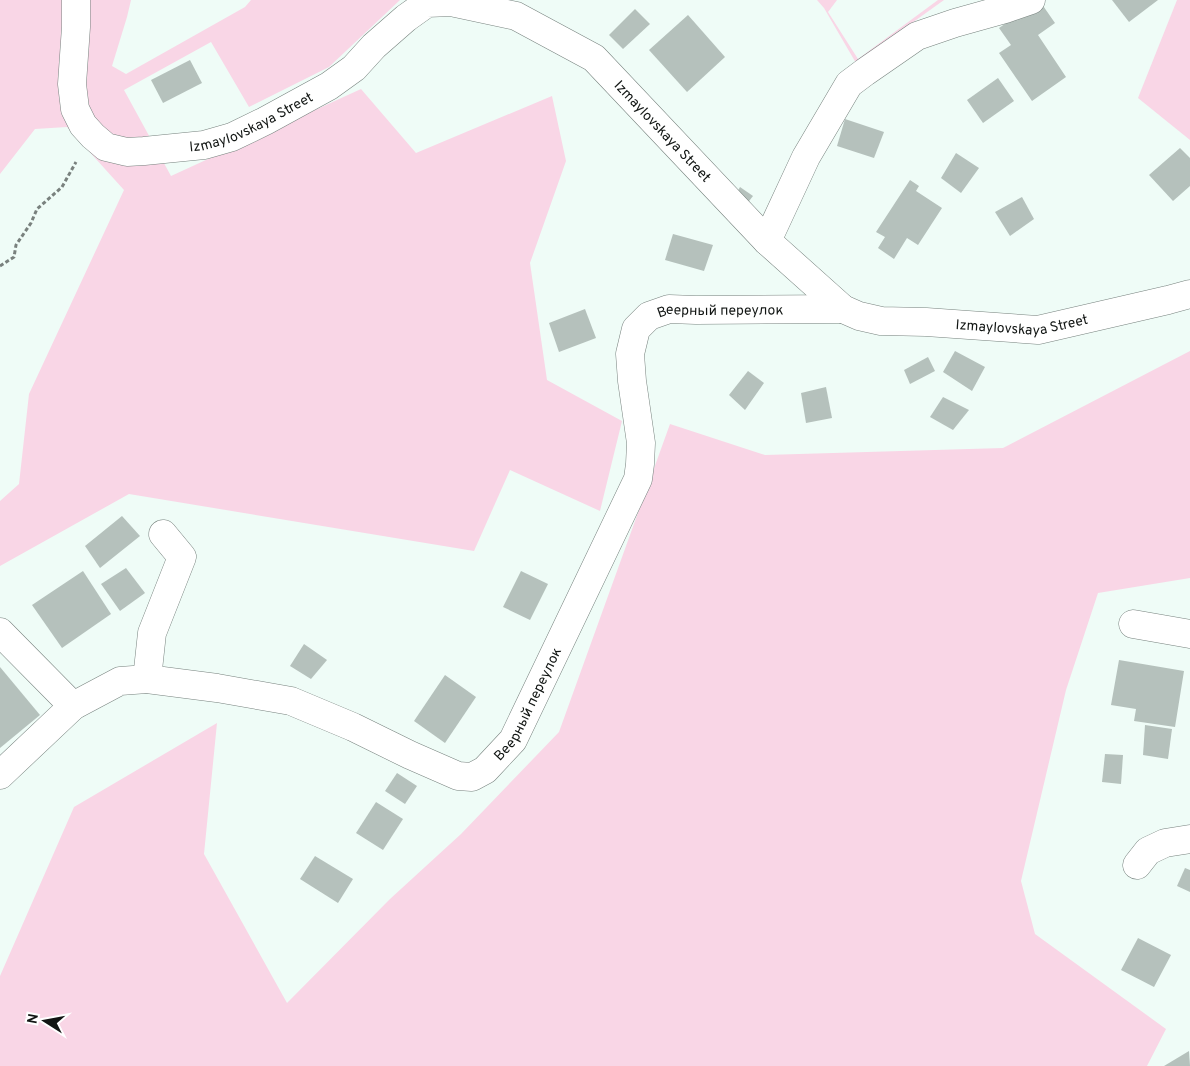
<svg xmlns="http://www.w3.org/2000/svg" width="1190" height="1066" viewBox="0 0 1190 1066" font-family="Overpass,sans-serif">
	<rect width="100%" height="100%" fill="#effcf7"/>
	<g fill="#f9d6e6">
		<path d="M0,0h131l-4,17 -15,49 14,8 119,-67 6,-7h149l-71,67 -80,40 -38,-65 -87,48 47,86 190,-87 55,64 136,-57 14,65 -36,102 17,117 75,41 -22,90 -90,-41 -36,81 -345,-57 -129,72v-65l19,-17 10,-90 95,-204 -57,-63 -32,2 -35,45z"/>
		<path d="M817,0h20l-9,12 30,47 80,-59h6l-88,63 -32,-55z"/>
		<path d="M1177,0h13v140l-52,-42z"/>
		<path d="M1190,351v227l-92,15 -32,97 -45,191 14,53 131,95 -19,37h-1147v-90l74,-169 143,-84 -13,131 83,149 103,-104 71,-65 98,-102 111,-308 95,31 238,-7z"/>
	</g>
	<g fill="#b5c1bc">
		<path d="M1039,0l16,23 -17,12 28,42 -34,24 -33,-48 12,-8 -12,-17z"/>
		<path d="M1112,0h46l-29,22z"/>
		<path d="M635,9l15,15 -27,25 -14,-14z"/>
		<path d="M688,15l37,42 -38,35 -38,-42z"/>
		<path d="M190,60l12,23 -39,20 -12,-23z"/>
		<path d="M998,78l16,23 -31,22 -16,-23z"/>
		<path d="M845,119l39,13 -10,26 -37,-12z"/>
		<path d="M1180,148l10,10v28l-17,15 -24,-26z"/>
		<path d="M956,153l23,15 -18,25 -20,-15z"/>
		<path d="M910,180l9,6 -3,5 26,17 -24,37 -11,-7 -13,21 -16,-11 7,-11 -9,-5z"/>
		<path d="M740,187l13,9 -7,9 -11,-9z"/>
		<path d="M1022,197l12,22 -24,17 -15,-24z"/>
		<path d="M673,234l40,11 -9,26 -39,-11z"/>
		<path d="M585,309l11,29 -37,14 -10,-29z"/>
		<path d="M955,351l30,16 -13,24 -29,-19z"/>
		<path d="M928,357l7,14 -25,13 -6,-14z"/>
		<path d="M748,371l16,12 -19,27 -16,-15z"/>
		<path d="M826,387l6,31 -26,5 -5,-30z"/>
		<path d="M943,397l26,13 -16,20 -23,-13z"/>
		<path d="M122,516l18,20 -40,32 -15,-22z"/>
		<path d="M126,568l19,25 -25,18 -19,-27z"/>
		<path d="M83,571l28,43 -49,34 -30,-43z"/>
		<path d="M521,571l27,13 -18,36 -27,-13z"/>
		<path d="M304,644l23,16 -16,19 -21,-13z"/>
		<path d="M1119,660l65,11 -9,56 -41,-6 2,-12 -25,-4z"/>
		<path d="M0,667l40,48 -40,33z"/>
		<path d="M445,675l31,22 -31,46 -31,-22z"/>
		<path d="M1145,725l27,4 -4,30 -25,-4z"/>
		<path d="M1105,754l18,1 -2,29 -19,-2z"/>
		<path d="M397,773l20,13 -12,18 -20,-13z"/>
		<path d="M376,802l27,17 -20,31 -27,-17z"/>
		<path d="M315,856l38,23 -15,24 -38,-24z"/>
		<path d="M1185,868l5,2v22l-13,-6z"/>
		<path d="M1138,938l33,17 -17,32 -33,-17z"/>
		<path d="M1189,1051l1,15h-26z"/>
	</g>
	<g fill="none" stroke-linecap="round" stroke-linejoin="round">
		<g stroke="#77827e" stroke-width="29">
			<g id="minor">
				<path id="s1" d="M76,0v27l-4,57 3,25 8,16 10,11 13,11 21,5 17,-1 60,-6 28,-8 33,-16 64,-35 25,-18 20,-22 32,-28 21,-15 24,-1 65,14 78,42 173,183 76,68 16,7 22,5 45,1 112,8 130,-30 22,-6"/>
				<path d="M767,241l39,-84 43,-73 16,-12 52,-36 38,-13 50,-14 26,-9"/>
				<path d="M1133,624l57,10"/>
				<path d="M0,632l73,74"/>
				<path d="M147,679l5,-46 30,-76 -19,-23"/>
				<path id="s2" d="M0,775l73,-69 47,-25 27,-2 70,9 74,13 62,26 57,28 48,21 14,1 13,-7 28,-30 125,-261 2,-15 1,-21 -9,-62 -2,-27 6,-25 13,-13 20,-7 27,1 147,-1"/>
				<path d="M1137,865l11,-14 17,-8 25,-4"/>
			</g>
		</g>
		<path stroke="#79817e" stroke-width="3" stroke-dasharray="4 2.5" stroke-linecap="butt" d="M0,266l14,-9 2,-12 15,-22 6,-14 25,-22 14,-25"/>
		<use href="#minor" stroke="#fff" stroke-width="28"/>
	</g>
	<g text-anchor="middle" stroke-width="4.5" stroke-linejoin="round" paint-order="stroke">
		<g font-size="14" fill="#111513" stroke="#fff">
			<text dy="5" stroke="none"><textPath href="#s1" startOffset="310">Izmaylovskaya Street</textPath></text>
			<text dy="5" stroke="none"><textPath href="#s1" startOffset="805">Izmaylovskaya Street</textPath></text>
			<text dy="5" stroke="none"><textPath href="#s2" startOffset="1111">Веерный переулок</textPath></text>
			<text dy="5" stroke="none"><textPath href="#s1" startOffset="1240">Izmaylovskaya Street</textPath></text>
			<text dy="5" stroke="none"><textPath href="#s2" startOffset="618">Веерный переулок</textPath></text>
		</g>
	</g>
	<g transform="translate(45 1021) rotate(281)" stroke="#ffffff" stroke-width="4" paint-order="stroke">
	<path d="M0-4L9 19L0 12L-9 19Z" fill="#111513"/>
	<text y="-8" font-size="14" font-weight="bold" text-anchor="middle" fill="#111513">N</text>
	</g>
</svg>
